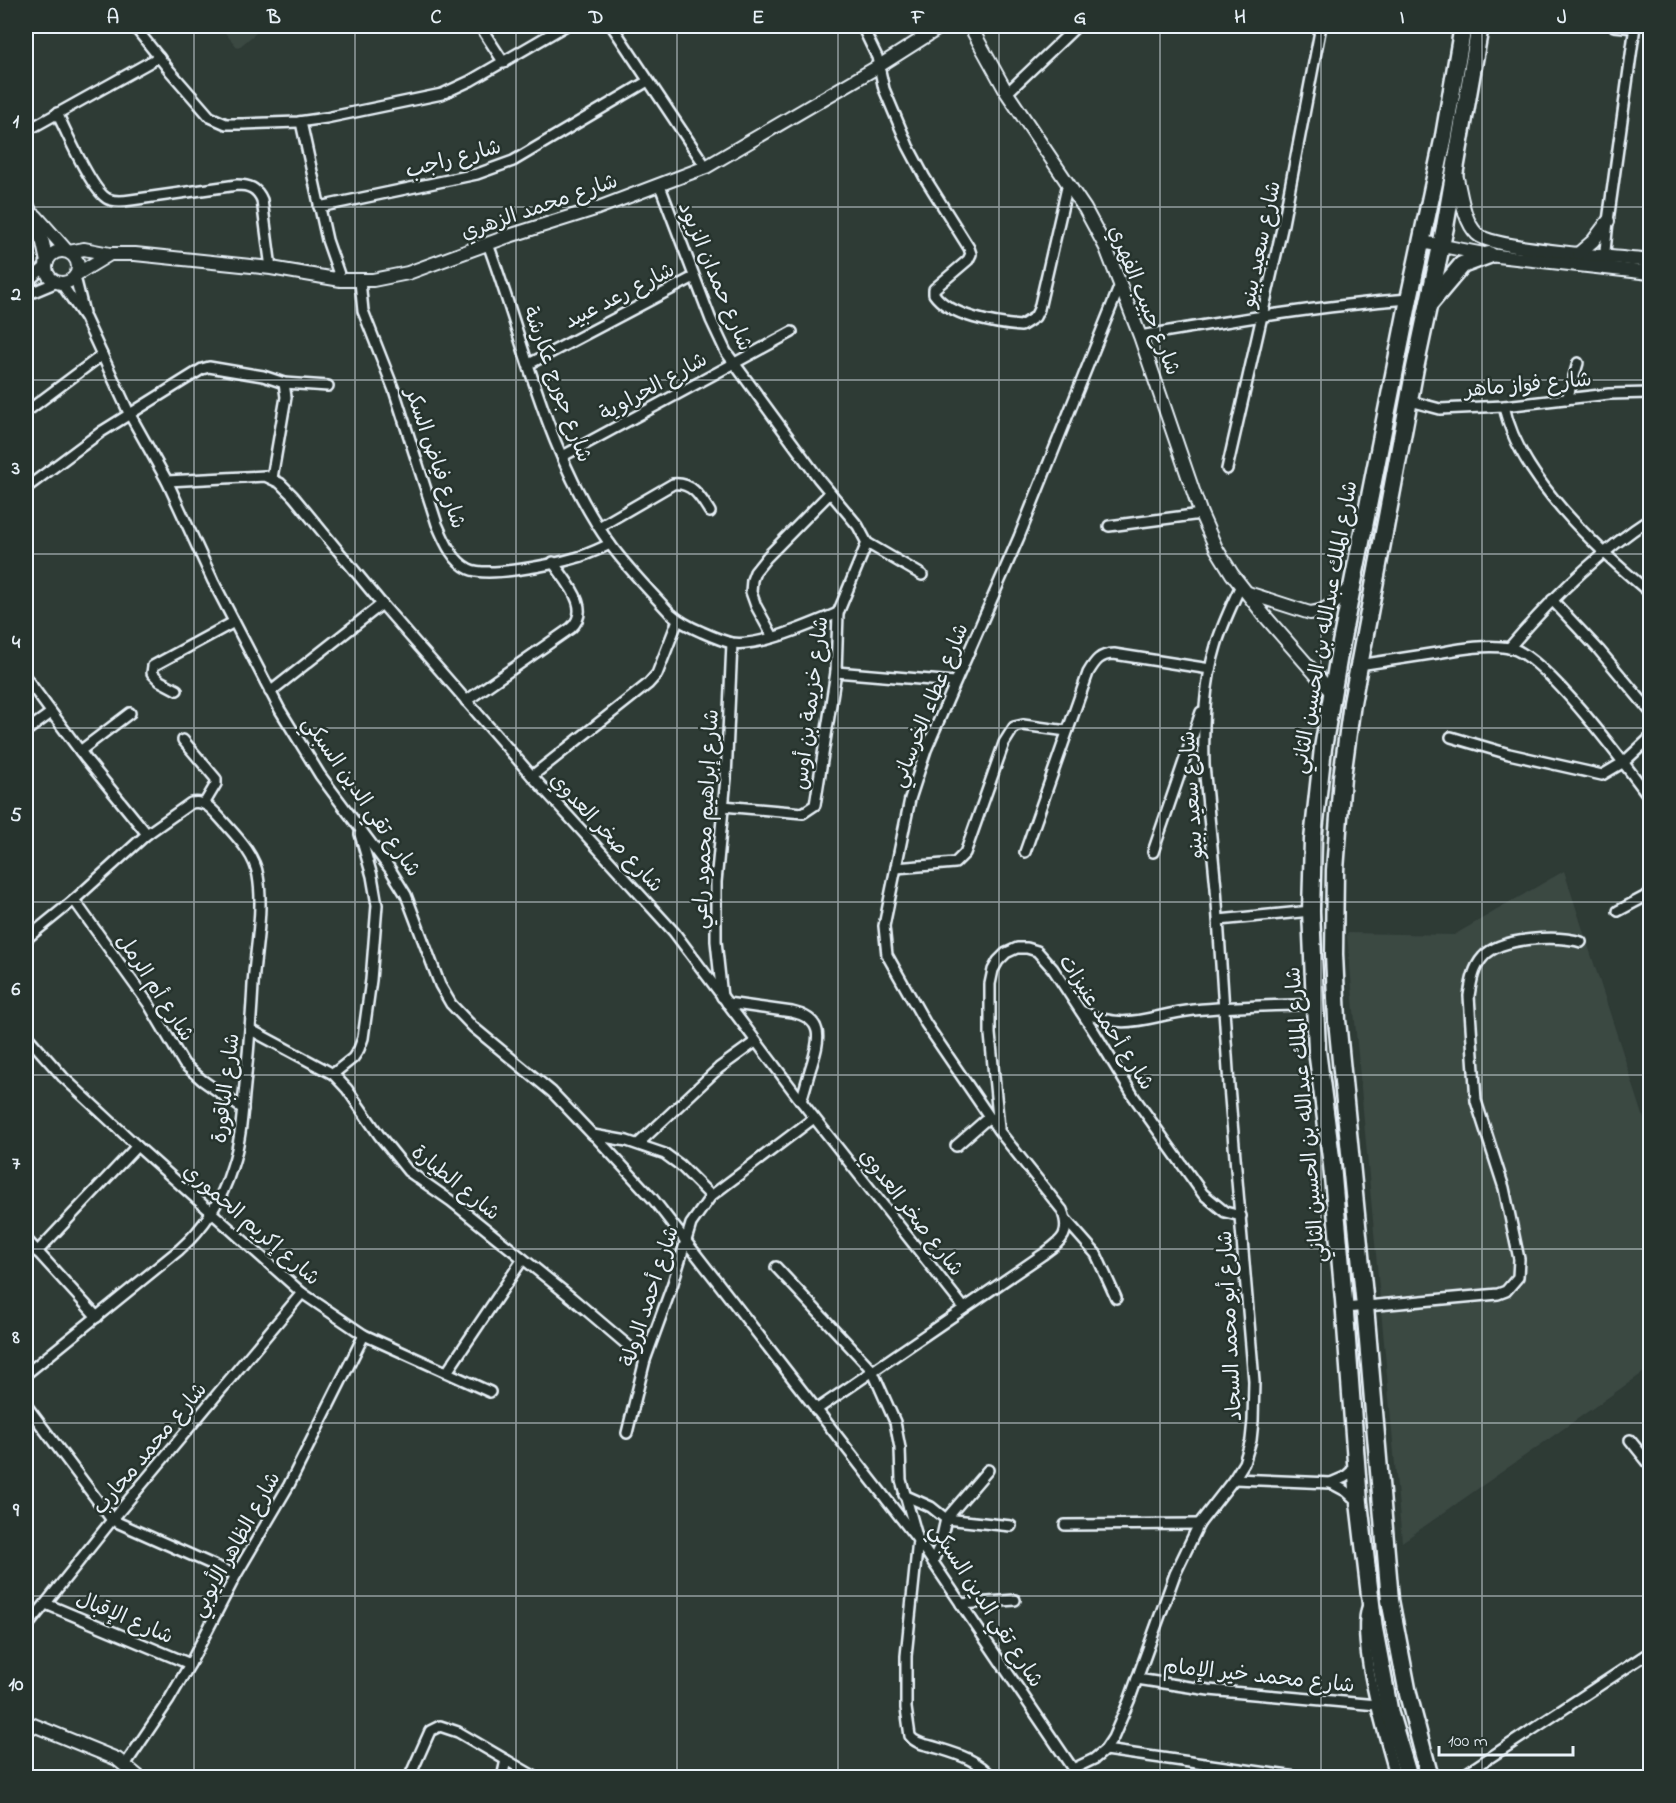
<svg xmlns="http://www.w3.org/2000/svg" width="1676" height="1803" viewBox="0 0 1676 1803" font-family="'Indie Flower','Playpen Sans Arabic',sans-serif">
	<rect width="100%" height="100%" fill="#2e3b35"/>
	<filter id="ink" filterUnits="userSpaceOnUse"><feTurbulence type="fractalNoise" baseFrequency=".0167" numOctaves="2"/><feDisplacementMap in="SourceGraphic" scale="12" xChannelSelector="R" yChannelSelector="G"/><feConvolveMatrix kernelMatrix="1 2 1 2 8 2 1 2 1" color-interpolation-filters="sRGB"/></filter>
	<g filter="url(#ink)">
		<g fill="#3b4843">
			<path d="M219,26h41l2,2 -24,20z"/>
			<path d="M1564,871l86,266v231l-248,174 -55,-609 107,2z"/>
		</g>
		<g fill="none" stroke-linecap="round" stroke-linejoin="round">
			<g stroke="#e8f1f8" stroke-width="14">
				<g id="street">
					<path d="M134,26l36,45 40,46 16,7h17l55,-2 28,-4 116,-24 28,-13 95,-55"/>
					<path d="M480,26l24,37"/>
					<path d="M612,26l94,141"/>
					<path d="M862,26l15,31 7,32 24,57 17,32 44,70 2,6 -3,6 -34,29v5c15,22 62,30 87,32l14,-9 4,-8 29,-126"/>
					<path d="M918,26l5,12"/>
					<path d="M1614,26l21,2"/>
					<path d="M1007,93l70,-67"/>
					<path d="M57,113c9,18 35,79 51,86 7,3 16,2 23,1l106,-15c12,0 20,3 25,15l9,68"/>
					<path d="M301,122l26,118 14,40"/>
					<path d="M26,131l133,-74"/>
					<path d="M660,186l51,134 15,32 93,127 39,47 9,17 -29,70 -2,59 -21,133 -12,8 -80,-7"/>
					<path d="M319,207l158,-33 36,-13 135,-80"/>
					<path d="M488,244c37,100 59,212 122,300 18,25 40,47 60,69 10,9 20,14 32,19 9,4 20,9 30,11 29,4 79,-19 106,-30"/>
					<path d="M1604,261l4,-40 27,-195"/>
					<path d="M75,277l9,36"/>
					<path d="M360,281l3,30 31,79 43,134c7,16 15,37 32,45 18,9 86,-5 106,-11 12,-3 24,-9 35,-14"/>
					<path d="M26,283l20,-17"/>
					<path d="M61,283l24,35 44,95 38,68 46,100 67,129 40,65 70,94 16,26 34,90 11,19 22,23 79,65 41,43 34,6 38,13 15,11 31,31"/>
					<path d="M26,295l31,-13"/>
					<path d="M1140,336c90,-15 178,-30 269,-37"/>
					<path d="M529,364l165,-87"/>
					<path d="M1567,399l11,-36"/>
					<path d="M1410,401l30,8 64,-3 105,-12 41,-1"/>
					<path d="M1504,406c14,70 93,143 146,187"/>
					<path d="M26,412l76,-57"/>
					<path d="M563,456l229,-124"/>
					<path d="M1227,469l56,-245 38,-198"/>
					<path d="M272,478l14,-81 -2,-14"/>
					<path d="M167,481l98,-5 15,7 13,13 89,108 150,172 142,156 127,169 163,207"/>
					<path d="M26,488l75,-56 101,-63 7,-2 54,9 21,7 44,3"/>
					<path d="M1109,526l92,-12"/>
					<path d="M599,527l74,-43c20,-2 28,14 37,28"/>
					<path d="M867,543l55,32"/>
					<path d="M1552,600l47,50 51,61"/>
					<path d="M773,637l-17,-31 -5,-14 1,-12 3,-8 12,-15 63,-64"/>
					<path d="M1509,648c42,-49 87,-94 141,-129"/>
					<path d="M1359,665c26,-4 52,-8 78,-12 23,-4 49,-9 73,-5 34,6 117,119 140,150"/>
					<path d="M836,672l119,10"/>
					<path d="M26,678l60,81 61,75"/>
					<path d="M177,690l-17,-9 -8,-8 1,-7 81,-44"/>
					<path d="M270,692l112,-88"/>
					<path d="M466,701l105,-73c22,-20 -6,-47 -18,-66"/>
					<path d="M26,731l25,-18"/>
					<path d="M1451,737l58,17 93,21 22,-13 26,-24"/>
					<path d="M183,740l33,39v5l-12,20"/>
					<path d="M80,751l50,-38"/>
					<path d="M532,776l116,-92 9,-10 21,-54"/>
					<path d="M1025,852l63,-179c7,-12 12,-19 26,-19l96,15"/>
					<path d="M1153,852l48,-140"/>
					<path d="M896,868l59,-5 10,-10 3,-8 36,-102 10,-16 9,-2 44,6"/>
					<path d="M74,900l74,103 36,61 18,16 41,29"/>
					<path d="M1618,911l32,-17"/>
					<path d="M1219,920l92,-9"/>
					<path d="M26,939l48,-39 73,-66 44,-31c14,-3 21,6 30,16 14,16 34,35 37,57 6,34 -3,75 -5,109 -2,37 -5,73 -9,110 -2,24 -4,49 -12,72 -10,33 -27,60 -53,83l-153,124"/>
					<path d="M722,997l-6,-56v-59l10,-104 6,-135"/>
					<path d="M727,1003l65,9c32,7 28,26 20,52 -4,12 -7,25 -11,37"/>
					<path d="M1081,1011c46,22 67,4 113,-1 40,-4 81,-4 121,-6"/>
					<path d="M251,1030l82,44 14,15 32,46 29,36 43,30 121,97 73,62"/>
					<path d="M26,1035l37,42 74,69 165,147 62,42 126,57"/>
					<path d="M333,1074l20,-16 6,-9 4,-11 8,-58 6,-75 -5,-29 -12,-42"/>
					<path d="M999,1128l-9,-94v-50l3,-14 5,-9 8,-8 11,-5h10l10,3 16,18 42,64 39,64 69,97 22,18 16,4"/>
					<path d="M594,1135l59,64 265,341 -12,116v52l4,28c5,7 13,8 21,10 22,7 46,12 62,32"/>
					<path d="M638,1144l81,-76 36,-26"/>
					<path d="M956,1146l33,-29"/>
					<path d="M1066,1220l30,34 20,44"/>
					<path d="M26,1239l71,78"/>
					<path d="M37,1252l100,-106"/>
					<path d="M776,1267l96,103 23,52 5,26 1,32 17,60 161,238"/>
					<path d="M1345,1308l153,-14 8,-3 12,-14 1,-18 -15,-71 -28,-87 -7,-105c2,-13 4,-28 14,-39 17,-20 75,-22 98,-15"/>
					<path d="M447,1372l76,-113"/>
					<path d="M26,1405l86,115 124,55"/>
					<path d="M816,1410l226,-155c19,-14 30,-20 20,-45l-63,-79 -73,-107 -39,-69 -3,-29 26,-127 16,-49 93,-213 101,-252"/>
					<path d="M627,1433l18,-73 28,-77 18,-59 20,-28 103,-78"/>
					<path d="M1630,1440l20,25"/>
					<path d="M1234,1479l97,4 15,8 11,10"/>
					<path d="M1331,1483l14,-6 11,-10"/>
					<path d="M904,1495l27,12 15,12 65,7"/>
					<path d="M1065,1525l134,-1"/>
					<path d="M933,1561l7,-16 6,-26 42,-49"/>
					<path d="M46,1604l144,60"/>
					<path d="M961,1604l54,-4"/>
					<path d="M1368,1605c-14,33 18,136 28,173"/>
					<path d="M26,1628l86,-108 190,-227"/>
					<path d="M1137,1679l72,11 168,15"/>
					<path d="M1105,1750l198,28"/>
					<path d="M125,1765l44,-65 21,-36 46,-89 53,-90 75,-150"/>
					<path d="M1073,1769l21,-10 11,-9 8,-12 16,-37 46,-127 24,-50 35,-45 10,-16 7,-23 2,-19 1,-40 -25,-295 -13,-198 -12,-123c-1,-40 0,-80 12,-119 6,-21 16,-41 25,-61"/>
					<path d="M409,1778l21,-47 10,-5 18,6 79,46"/>
					<path d="M502,1778l4,-18"/>
					<path d="M1459,1778l191,-126"/>
				</g>
			</g>
			<g stroke="#e8f1f8" stroke-width="16">
				<g id="secondary">
					<path d="M970,26l37,67 78,116 21,39 34,88 61,178 15,34 16,26 32,41 68,78"/>
					<path d="M1456,174c5,19 7,46 21,60 16,16 144,23 173,27"/>
					<path d="M26,201l17,42 4,19"/>
					<path d="M36,216l31,35"/>
					<path d="M1422,242l67,13 161,18"/>
					<circle cx="62" cy="267" r="16"/>
					<path d="M69,252l15,-3 26,5h25l136,14 70,12h32l35,-7 101,-37 89,-28 108,-41 173,-101 63,-40"/>
					<path d="M1579,253l14,-12 15,-20"/>
					<path d="M77,274l33,-20"/>
					<path d="M1248,593l62,20c18,-2 29,-13 41,-27"/>
					<path d="M26,1722l91,37 23,19"/>
				</g>
			</g>
			<g stroke="#e8f1f8" stroke-width="21">
				<g id="highway">
					<path d="M1430,303l32,-38 27,-10"/>
					<path d="M1409,1778l-19,-64 -16,-85 -15,-127 -15,-202 -12,-135 -15,-115 -6,-139 2,-71 10,-92 18,-105 68,-344 35,-163 19,-110"/>
					<path d="M1430,1778l-22,-84 -18,-94 -25,-294 -28,-286 -3,-66 1,-84 7,-93 10,-74 63,-335 30,-141 35,-201"/>
				</g>
			</g>
			<use href="#street" stroke="#26332d" stroke-width="9"/>
			<use href="#secondary" stroke="#26332d" stroke-width="12"/>
			<use href="#highway" stroke="#26332d" stroke-width="16"/>
		</g>
	</g>
	<path fill="none" stroke="#e8f1f8" stroke-width="1.5" stroke-opacity="0.55" d="M194,26v1752M355,26v1752M516,26v1752M677,26v1752M838,26v1752M999,26v1752M1160,26v1752M1321,26v1752M1482,26v1752M26,207h1624M26,380h1624M26,554h1624M26,728h1624M26,902h1624M26,1075h1624M26,1249h1624M26,1423h1624M26,1596h1624"/>
	<g text-anchor="middle" stroke-width="5" stroke-linejoin="round" paint-order="stroke">
		<g font-size="21" fill="#e8f1f8" stroke="#26332d">
			<text transform="translate(453 158) rotate(-15)" y="7">شارع راجب</text>
			<text transform="translate(539 206) rotate(-19)" y="7">شارع محمد الزهري</text>
			<text transform="translate(1260 244) rotate(-78)" y="7">شارع سعيد بينو</text>
			<text transform="translate(716 276) rotate(67)" y="7">شارع حمدان الزيود</text>
			<text transform="translate(619 295) rotate(-27)" y="7">شارع رعد عبيد</text>
			<text transform="translate(1145 300) rotate(68)" y="7">شارع حبيب الفهري</text>
			<text transform="translate(558 384) rotate(70)" y="7">شارع جورج عكارشة</text>
			<text transform="translate(1528 384) rotate(-5)" y="7">شارع فواز ماهر</text>
			<text transform="translate(653 386) rotate(-29)" y="7">شارع الحراوية</text>
			<text transform="translate(436 458) rotate(71)" y="7">شارع فياض السكر</text>
			<text transform="translate(1324 627) rotate(-80)" y="7">شارع الملك عبدالله بن الحسين الثاني</text>
			<text transform="translate(810 703) rotate(-83)" y="7">شارع خزيمة بن أوس</text>
			<text transform="translate(929 705) rotate(-68)" y="7">شارع عطاء الخرساني</text>
			<text transform="translate(1191 795) rotate(-94)" y="7">شارع سعيد بينو</text>
			<text transform="translate(362 796) rotate(55)" y="7">شارع تقي الدين السبكي</text>
			<text transform="translate(705 819) rotate(-87)" y="7">شارع إبراهيم محمود راعي</text>
			<text transform="translate(607 832) rotate(47)" y="7">شارع صخر العدوي</text>
			<text transform="translate(156 987) rotate(57)" y="7">شارع أم الرمل</text>
			<text transform="translate(1107 1022) rotate(57)" y="7">شارع أحمد عنيزات</text>
			<text transform="translate(225 1088) rotate(-83)" y="7">شارع الباقورة</text>
			<text transform="translate(1305 1115) rotate(-95)" y="7">شارع الملك عبدالله بن الحسين الثاني</text>
			<text transform="translate(456 1182) rotate(39)" y="7">شارع الطيارة</text>
			<text transform="translate(912 1212) rotate(52)" y="7">شارع صخر العدوي</text>
			<text transform="translate(252 1224) rotate(41)" y="7">شارع إكريم الحموري</text>
			<text transform="translate(649 1296) rotate(-72)" y="7">شارع أحمد الرولة</text>
			<text transform="translate(1229 1326) rotate(-93)" y="7">شارع أبو محمد السجاد</text>
			<text transform="translate(149 1448) rotate(-50)" y="7">شارع محمد محارب</text>
			<text transform="translate(235 1544) rotate(-61)" y="7">شارع الظاهر الأيوبي</text>
			<text transform="translate(987 1605) rotate(57)" y="7">شارع تقي الدين السبكي</text>
			<text transform="translate(125 1617) rotate(23)" y="7">شارع الإقبال</text>
			<text transform="translate(1259 1675) rotate(6)" y="7">شارع محمد خير الإمام</text>
		</g>
	</g>
	<rect width="1676" height="1803" fill="none" stroke="#26332d" stroke-width="66"/>
	<path d="M1439 1746v9h134v-9" fill="none" stroke="#e8f1f8" stroke-width="3"/>
	<text x="1448" y="1746" font-size="18" fill="#e8f1f8" stroke="#26332d" stroke-width="4.5" paint-order="stroke">100 m</text>
	<rect x="33" y="33" width="1610" height="1737" fill="none" stroke="#e8f1f8" stroke-width="2"/>
	<g font-size="20" text-anchor="middle" font-weight="bold" fill="#e8f1f8">
		<text x="113" y="23">A</text>
		<text x="274" y="23">B</text>
		<text x="436" y="23">C</text>
		<text x="596" y="23">D</text>
		<text x="758" y="23">E</text>
		<text x="918" y="23">F</text>
		<text x="1080" y="23">G</text>
		<text x="1240" y="23">H</text>
		<text x="1402" y="23">I</text>
		<text x="1562" y="23">J</text>
		<text x="16" y="127">1</text>
		<text x="16" y="300">2</text>
		<text x="16" y="474">3</text>
		<text x="16" y="648">4</text>
		<text x="16" y="821">5</text>
		<text x="16" y="995">6</text>
		<text x="16" y="1169">7</text>
		<text x="16" y="1343">8</text>
		<text x="16" y="1516">9</text>
		<text x="16" y="1690">10</text>
	</g>
</svg>
